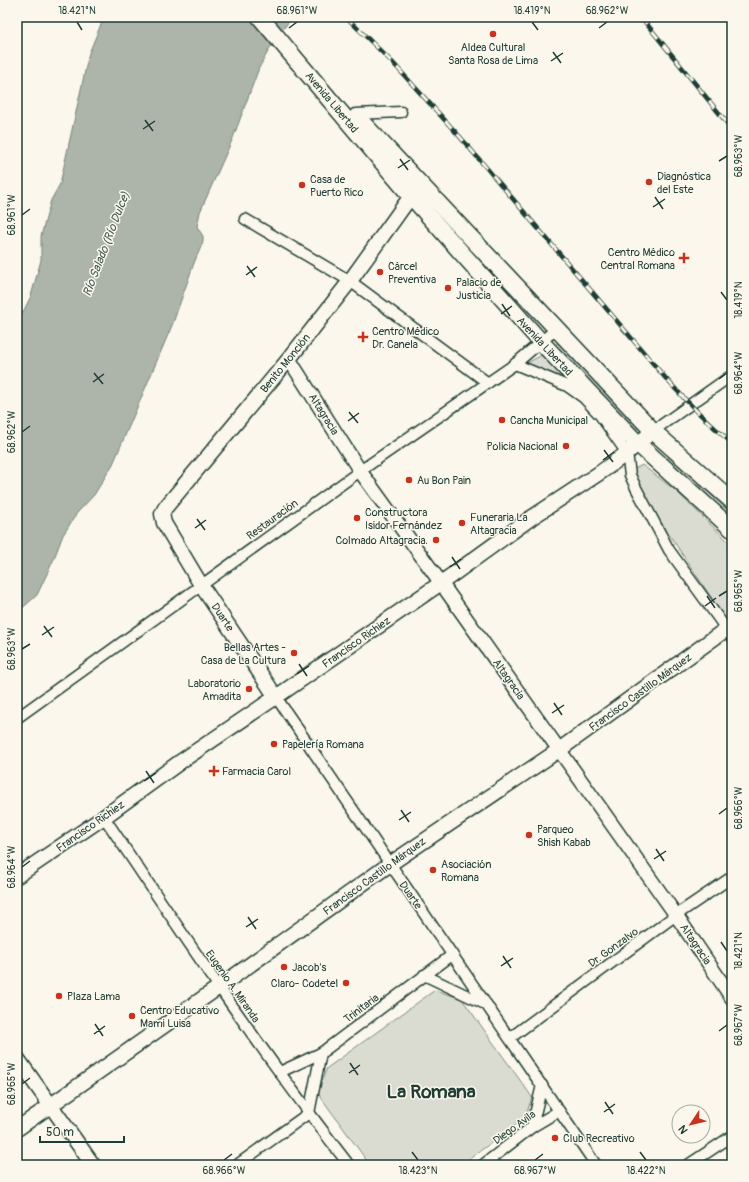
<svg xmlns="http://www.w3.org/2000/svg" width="749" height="1182" viewBox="0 0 749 1182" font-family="Pangolin,sans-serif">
	<rect width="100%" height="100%" fill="#fbf7ec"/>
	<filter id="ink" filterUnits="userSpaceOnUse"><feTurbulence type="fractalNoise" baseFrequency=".025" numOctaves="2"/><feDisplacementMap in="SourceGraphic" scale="8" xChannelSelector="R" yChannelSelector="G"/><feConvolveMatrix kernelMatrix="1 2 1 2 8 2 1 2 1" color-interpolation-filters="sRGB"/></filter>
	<g filter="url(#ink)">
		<g fill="#dbdcd1" stroke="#7d8c82">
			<path d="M562,339l76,89 -9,9 -79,-87z"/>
			<path d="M544,354l24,29 -45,-18z"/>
			<path d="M669,457l63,57v18l-71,-65z"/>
			<path d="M642,465l33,25 57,55v73l-5,3 -89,-133 -5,-18z"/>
			<path d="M435,990l27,9 70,98 -7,21 -64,47h-91l-53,-73 10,-24z"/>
		</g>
		<path fill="#adb4aa" stroke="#74847b" d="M104,17h188l-21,29 -12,22 -26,70 -33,74 -3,15 6,9v6l-9,21 -21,60 -60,141 -19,31 -17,18 -14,22 -10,26 -16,34 -20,18v-289l14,-28 10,-36v-24l10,-36 9,-16 29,-131z"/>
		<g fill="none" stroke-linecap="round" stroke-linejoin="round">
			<g stroke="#1f3d34" stroke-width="13">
				<g id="minor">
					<path d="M355,114l46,-2"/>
					<path d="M245,219l105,62 138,102"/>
					<path d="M515,364l52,22 17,12 16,17 27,38 3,22 6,13 33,62 63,87"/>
					<path d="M653,431l79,-56"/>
					<path d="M276,697l320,468"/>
					<path d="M17,718l343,-247 155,-107 41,-35"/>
					<path d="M104,817c79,118 158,236 245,348"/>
					<path d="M424,975l63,30"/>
					<path d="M510,1038l166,-123 56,-38"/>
					<path d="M280,1072l41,-19 131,-98"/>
					<path d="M532,1127l10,-42"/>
					<path d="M237,1165l72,-52 12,-60"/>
					<path d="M483,1165l49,-38 27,-16"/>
					<path d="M688,1165l44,-29"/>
				</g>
			</g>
			<g stroke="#1f3d34" stroke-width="16">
				<path id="tertiary" d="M289,359l71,112 81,112 235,332 56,83"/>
			</g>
			<g stroke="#1f3d34" stroke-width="17">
				<g id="secondary">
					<path d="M276,697l-75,-112 -37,-62 -2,-9 3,-6 124,-149 61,-78 61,-85"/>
					<path d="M17,876l87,-59 76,-55 96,-65 165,-114 90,-65 70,-46 26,-19 26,-22"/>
					<path d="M17,1058l76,107"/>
					<path d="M17,1129l202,-142 171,-123 169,-114 173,-125"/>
				</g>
			</g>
			<g stroke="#1f3d34" stroke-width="19">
				<g id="primary">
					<path d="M260,17l151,179 130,146 97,102 94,85"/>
					<path d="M358,118l295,313 79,70"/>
				</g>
			</g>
			<use href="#minor" stroke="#fbf7ec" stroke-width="10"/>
			<use href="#tertiary" stroke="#fbf7ec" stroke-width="13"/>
			<use href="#secondary" stroke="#fbf7ec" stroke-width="14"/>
			<use href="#primary" stroke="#fbf7ec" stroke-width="16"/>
			<g stroke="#1f3d34" stroke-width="4.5">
				<g id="rail">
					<path d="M346,17l47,46 68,75 207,243c20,22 41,43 64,62"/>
					<path d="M641,17l91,112"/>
				</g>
			</g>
			<use href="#rail" stroke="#fbf7ec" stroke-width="3" stroke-dasharray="9" stroke-linecap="butt"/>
		</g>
	</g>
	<path fill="none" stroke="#1f3d34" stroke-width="1.5" d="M77,22l5,8M532,22l6,8M289,28l8,-6M599,28l8,-6M553,52l8,11M551,61l12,-8M145,120l8,11M143,129l12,-8M400,159l8,11M719,161l8,-5M398,168l12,-8M655,197l8,12M653,207l12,-8M22,215l8,-6M247,266l8,11M246,275l11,-8M721,292l6,8M502,304l8,12M501,314l11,-8M94,373l9,11M719,379l8,-6M93,382l11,-8M349,412l9,11M348,421l11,-8M22,432l8,-6M604,450l9,12M603,460l11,-8M197,519l8,11M195,528l11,-8M452,557l8,12M450,567l11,-8M707,596l8,12M719,596l8,-5M705,606l11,-8M44,626l8,11M42,635l12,-8M22,649l8,-5M299,664l8,12M297,674l12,-8M554,703l8,12M552,713l12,-8M146,771l8,12M144,781l12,-8M401,810l8,12M719,814l8,-6M399,820l12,-8M656,849l8,12M654,859l12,-8M22,867l8,-6M248,917l8,12M246,927l12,-8M721,942l6,9M503,956l8,12M501,966l12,-8M95,1024l8,12M719,1031l8,-6M94,1034l11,-8M350,1063l8,12M349,1073l11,-8M22,1084l8,-6M605,1102l8,12M604,1112l11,-8M412,1152l6,8M640,1152l6,8M224,1160l8,-6M535,1160l8,-6"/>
	<g fill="#c8321e" stroke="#fbf7ec" stroke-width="1.5">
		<circle cx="493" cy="34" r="4"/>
		<circle cx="649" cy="182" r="4"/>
		<circle cx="302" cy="185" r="4"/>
		<path d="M682 252h4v4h4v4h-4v4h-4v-4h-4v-4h4z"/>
		<circle cx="380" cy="272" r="4"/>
		<circle cx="448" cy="288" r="4"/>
		<path d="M361 331h4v4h4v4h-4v4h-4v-4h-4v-4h4z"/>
		<circle cx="502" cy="420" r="4"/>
		<circle cx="566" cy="446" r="4"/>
		<circle cx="409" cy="480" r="4"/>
		<circle cx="357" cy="518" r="4"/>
		<circle cx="462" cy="523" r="4"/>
		<circle cx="436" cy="540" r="4"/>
		<circle cx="294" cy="653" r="4"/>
		<circle cx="249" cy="689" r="4"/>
		<circle cx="274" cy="744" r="4"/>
		<path d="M212 765h4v4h4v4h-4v4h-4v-4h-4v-4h4z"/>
		<circle cx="529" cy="835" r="4"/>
		<circle cx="433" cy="870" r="4"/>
		<circle cx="284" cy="967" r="4"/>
		<circle cx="346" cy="983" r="4"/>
		<circle cx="59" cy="996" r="4"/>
		<circle cx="132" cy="1016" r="4"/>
		<circle cx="555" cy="1138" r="4"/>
	</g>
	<g text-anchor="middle" stroke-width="3" stroke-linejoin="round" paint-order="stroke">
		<g font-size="11" fill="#1f3d34" stroke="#fbf7ec" text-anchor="start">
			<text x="493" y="51" text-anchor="middle">Aldea Cultural<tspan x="493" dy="13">Santa Rosa de Lima</tspan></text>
			<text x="657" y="180">Diagnóstica<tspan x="657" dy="13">del Este</tspan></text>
			<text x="310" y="183">Casa de<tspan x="310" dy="13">Puerto Rico</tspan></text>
			<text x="675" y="256" text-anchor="end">Centro Médico<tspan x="675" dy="13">Central Romana</tspan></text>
			<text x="388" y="270">Cárcel<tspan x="388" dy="13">Preventiva</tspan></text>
			<text x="456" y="286">Palacio de<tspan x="456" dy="13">Justicia</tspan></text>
			<text x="372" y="335">Centro Médico<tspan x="372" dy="13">Dr. Canela</tspan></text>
			<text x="510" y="424">Cancha Municipal</text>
			<text x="558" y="450" text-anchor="end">Policia Nacional</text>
			<text x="417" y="484">Au Bon Pain</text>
			<text x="365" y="516">Constructora<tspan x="365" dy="13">Isidor Fernández</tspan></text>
			<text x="470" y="521">Funeraria La<tspan x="470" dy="13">Altagracia</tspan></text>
			<text x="428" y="544" text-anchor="end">Colmado Altagracia.</text>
			<text x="286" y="651" text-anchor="end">Bellas Artes -<tspan x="286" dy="13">Casa de La Cultura</tspan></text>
			<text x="241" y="687" text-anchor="end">Laboratorio<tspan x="241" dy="13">Amadita</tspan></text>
			<text x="282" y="748">Papelería Romana</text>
			<text x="222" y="775">Farmacia Carol</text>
			<text x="537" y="833">Parqueo<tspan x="537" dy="13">Shish Kabab</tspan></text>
			<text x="441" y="868">Asociación<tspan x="441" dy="13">Romana</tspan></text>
			<text x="292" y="971">Jacob's</text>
			<text x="338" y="987" text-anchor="end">Claro- Codetel</text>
			<text x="67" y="1000">Plaza Lama</text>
			<text x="140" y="1014">Centro Educativo<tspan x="140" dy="13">Mami Luisa</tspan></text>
			<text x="563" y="1142">Club Recreativo</text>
		</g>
		<g font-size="11" fill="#1f3d34" stroke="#fbf7ec">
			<text transform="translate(332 102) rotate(50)" y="4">Avenida Libertad</text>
			<text transform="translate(545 346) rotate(47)" y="4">Avenida Libertad</text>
			<text transform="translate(285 363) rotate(-51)" y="4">Benito Monción</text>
			<text transform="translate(324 414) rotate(58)" y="4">Altagracia</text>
			<text transform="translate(272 519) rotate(-36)" y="4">Restauración</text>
			<text transform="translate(223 617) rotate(56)" y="4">Duarte</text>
			<text transform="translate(356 642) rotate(-35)" y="4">Francisco Richiez</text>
			<text transform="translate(509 679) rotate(55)" y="4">Altagracia</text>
			<text transform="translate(640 692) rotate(-36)" y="4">Francisco Castillo Márquez</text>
			<text transform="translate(90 826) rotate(-35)" y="4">Francisco Richiez</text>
			<text transform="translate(374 876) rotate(-36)" y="4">Francisco Castillo Márquez</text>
			<text transform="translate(411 895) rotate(55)" y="4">Duarte</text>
			<text transform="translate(696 944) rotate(56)" y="4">Altagracia</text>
			<text transform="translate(613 947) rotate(-36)" y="4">Dr. Gonzalvo</text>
			<text transform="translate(233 986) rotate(55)" y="4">Eugenio A. Miranda</text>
			<text transform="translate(361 1008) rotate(-37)" y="4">Trinitaria</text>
			<text transform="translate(514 1127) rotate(-36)" y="4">Diego Avila</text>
		</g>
		<g font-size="12" font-style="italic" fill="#425b52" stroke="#fbf7ec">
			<text transform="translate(106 244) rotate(-69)" y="4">Río Salado (Río Dulce)</text>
		</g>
		<g font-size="19" font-weight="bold" fill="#1f3d34" stroke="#fbf7ec">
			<text x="431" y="1098">La Romana</text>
		</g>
	</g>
	<rect width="749" height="1182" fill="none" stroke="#fbf7ec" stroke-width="44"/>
	<g transform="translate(691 1124) rotate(235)"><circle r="19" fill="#fbf7ec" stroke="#a3ada2"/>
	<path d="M0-3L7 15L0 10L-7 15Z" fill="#c8321e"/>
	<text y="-6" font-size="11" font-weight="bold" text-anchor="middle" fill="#1f3d34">N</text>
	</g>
	<path d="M40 1136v6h84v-6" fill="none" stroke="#1f3d34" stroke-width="2"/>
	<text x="46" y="1136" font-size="12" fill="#1f3d34" stroke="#fbf7ec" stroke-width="3" paint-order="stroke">50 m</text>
	<rect x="22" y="22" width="705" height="1138" fill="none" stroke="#1f3d34" stroke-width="1.5"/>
	<g font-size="10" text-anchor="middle" fill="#1f3d34">
		<text x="77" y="14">18.421°N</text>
		<text x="297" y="14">68.961°W</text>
		<text x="532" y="14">18.419°N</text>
		<text x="607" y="14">68.962°W</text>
		<text transform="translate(738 156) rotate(-90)" y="4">68.963°W</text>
		<text transform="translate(11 215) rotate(-90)" y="4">68.961°W</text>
		<text transform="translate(738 300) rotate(-90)" y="4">18.419°N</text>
		<text transform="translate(738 373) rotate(-90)" y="4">68.964°W</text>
		<text transform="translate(11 432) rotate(-90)" y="4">68.962°W</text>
		<text transform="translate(738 591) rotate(-90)" y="4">68.965°W</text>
		<text transform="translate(11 649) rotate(-90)" y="4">68.963°W</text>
		<text transform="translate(738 808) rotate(-90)" y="4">68.966°W</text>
		<text transform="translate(11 867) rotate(-90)" y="4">68.964°W</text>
		<text transform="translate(738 951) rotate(-90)" y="4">18.421°N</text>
		<text transform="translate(738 1025) rotate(-90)" y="4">68.967°W</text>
		<text transform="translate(11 1084) rotate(-90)" y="4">68.965°W</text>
		<text x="224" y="1174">68.966°W</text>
		<text x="418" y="1174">18.423°N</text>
		<text x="535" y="1174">68.967°W</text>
		<text x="646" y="1174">18.422°N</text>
	</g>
</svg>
